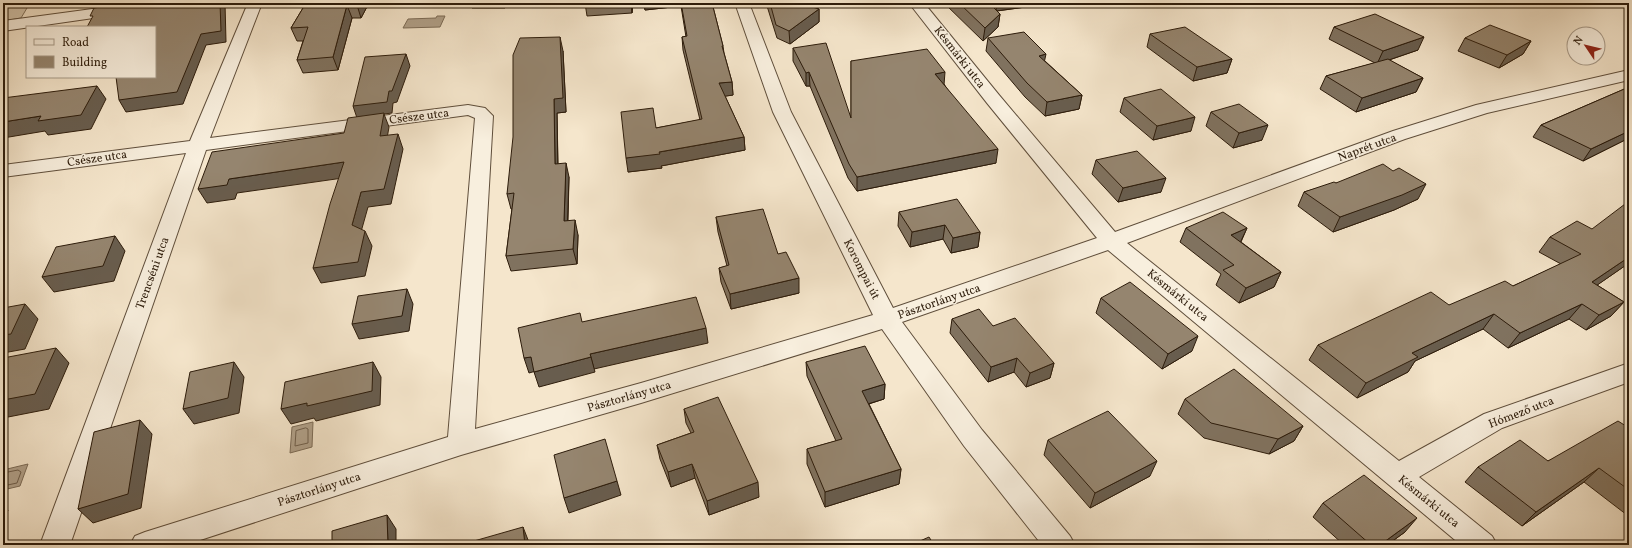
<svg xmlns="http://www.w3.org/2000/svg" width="1632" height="548" viewBox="0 0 1632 548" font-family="Vollkorn,serif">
	<rect width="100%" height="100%" fill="#f5e6cc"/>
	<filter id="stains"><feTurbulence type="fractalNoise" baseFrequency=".005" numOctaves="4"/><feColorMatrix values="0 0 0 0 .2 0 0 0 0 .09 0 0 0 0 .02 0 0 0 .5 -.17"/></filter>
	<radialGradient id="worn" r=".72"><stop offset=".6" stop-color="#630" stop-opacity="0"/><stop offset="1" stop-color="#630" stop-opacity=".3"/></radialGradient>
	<path fill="#d3c4ab" stroke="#80705b" d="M3,3h27l-9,15 -18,3z"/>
	<g fill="#b1a18a" stroke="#7c6c57">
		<path d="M437,16h8l-5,11 -37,1 5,-9 28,-1z"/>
		<path d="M313,422l-1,25 -22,6 2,-26z"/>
		<path d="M28,464l-8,22 -17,4v-20z"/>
	</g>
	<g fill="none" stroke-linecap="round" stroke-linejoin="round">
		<g stroke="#6f5e4a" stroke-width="1">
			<path d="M306,428l2,1v14l-13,3 1,-15z"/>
			<path d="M3,473l15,-3 3,2 -4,11 -14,3"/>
		</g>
		<g stroke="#5f4e3b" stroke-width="2">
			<g id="street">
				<path d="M137,3h40l-2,3 -5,1 -167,24v-10z"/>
				<path d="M248,3h14l-52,135 258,-33 17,3 8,8 -18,313 166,-46 232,-68 -100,-203 -38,-109h14l42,109 102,196 204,-70 -110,-135 -78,-100h15l75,92 116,137 278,-101 83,-26 153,-35v10l-142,33 -82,26 -278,104 272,218 85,-47 145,-51v19l-127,46 -83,49 73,59 5,9h-36l-353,-295 -206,72 80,108 88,106 5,9h-33l-78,-99 -82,-117 -241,74 -180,52 -276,90h-55l5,-9 10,-4 303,-95 27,-319 -7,-3 -262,35 -136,395h-30l146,-392 -183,24v-12l187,-24z"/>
			</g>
		</g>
		<use href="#street" fill="#f8efde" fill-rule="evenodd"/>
	</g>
	<g fill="#80725f" stroke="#2d1c0b">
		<path d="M306,3h63l-8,15h-9l-14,52 -35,3 -6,-13 6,-19h-6l-6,-13z"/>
		<path d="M470,3h36l-1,5h-33z"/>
		<path d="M585,3h48l-1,10 -45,3z"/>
		<path d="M644,3h68l11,43 1,7 8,29 1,13 -8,1 19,41 1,13 -84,16 1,2 -34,4 28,-44 44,-8 -17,-70 -1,-13h4l-5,-31 -36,4z"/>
		<path d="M767,3h32l20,6v13l-29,22 -13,-6 -10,-32z"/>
		<path d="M944,3h96v2l-43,6 3,3 -2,13 -15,14z"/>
		<path d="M1334,27l84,23 -29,10 34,18 -7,14 -60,20 -36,-23 6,-13 49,-13 -46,-24z"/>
		<path d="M1150,34l82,25 -5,14 -34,8 -46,-34z"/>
		<path d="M988,38l57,23 37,34 -3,14 -34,7 -20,-19 -39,-46z"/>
		<path d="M1465,38l66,3 -8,13 -24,14 -41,-17z"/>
		<path d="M793,48l58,69v-56l93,23 52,79 -139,28 -9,-13 -38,-92h-4l-13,-25z"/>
		<path d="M563,51l3,61 -9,1 1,51 11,13 -1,44 10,14 -1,29 -66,7 -5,-15 6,-47h-1l-4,-15z"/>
		<path d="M1629,87v51l-46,23 -50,-24 8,-12z"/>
		<path d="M1124,98l67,33 -38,9 -33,-28z"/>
		<path d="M1211,112l51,28 -29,8 -27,-22z"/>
		<path d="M1096,160l65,32 -43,10 -26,-28z"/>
		<path d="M1336,183l82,16 -24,11 -61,22 -35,-26 6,-14z"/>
		<path d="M899,212l81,20 -2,15 -27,6 -8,-14 -33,8 -12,-21z"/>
		<path d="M716,217l62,37 21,39 -68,16 -10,-27 -2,-14 8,-2 -9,-34z"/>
		<path d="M1186,228h61l-6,14 40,30 -7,15 -35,16 -23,-18 5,-11 -41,-32z"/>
		<path d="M1550,237l79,26 -32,22 27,17 -13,14 -25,14 -17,-11 -61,29 -25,-19 -68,32 -7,11 -51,26 -48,-38 9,-15 195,-59 48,-22 -22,-12z"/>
		<path d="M1101,298l91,53 -30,18 -66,-56z"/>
		<path d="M952,319l41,7 61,37 -4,15 -24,9 -12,-15 -26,10 -38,-49z"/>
		<path d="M806,362l79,22 -1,15 -15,5 32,65 -2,15 -74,23 -18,-43v-15l29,-8 -29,-65z"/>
		<path d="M1185,399l118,27 -9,15 -25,13 -65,-16 -26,-24z"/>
		<path d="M684,409l75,88 -50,18 -14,-37 -24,9 -11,-28 -3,-14 34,-12 -5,-10z"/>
		<path d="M1629,428v86l-2,1 -43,-33 -62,44 -57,-44 13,-15 70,-6z"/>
		<path d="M1048,440l102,36 -60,32 -46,-53z"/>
		<path d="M1323,503l82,29 -18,13h-43l-31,-28z"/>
	</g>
	<g fill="#685d4e" stroke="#2d1c0b">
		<path d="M105,3h21l-20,3z"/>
		<path d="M220,3h5l1,39 -20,3 -23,59 -57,8 -7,-12 82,-66z"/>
		<path d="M358,3h11l-8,15 -4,-13z"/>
		<path d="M504,3h2l-1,5z"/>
		<path d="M631,3h2l-1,10z"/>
		<path d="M644,3h37v3l-36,4z"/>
		<path d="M997,3h43v2l-44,6z"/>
		<path d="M347,5l5,13 -14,52 -5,-13z"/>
		<path d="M819,9v13l-29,22 -1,-13z"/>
		<path d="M1000,14l-2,13 -15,14 2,-13z"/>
		<path d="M560,37l3,14 3,61 -9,1 1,65 -3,-14 -1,-65z"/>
		<path d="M1424,37l-6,13 -41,14 6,-13z"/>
		<path d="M1531,41l-8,13 -24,14 8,-13z"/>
		<path d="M406,54l4,12 -13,36 -4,1 -1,10 -8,1 5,13 -4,23 -28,-32 -4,-12 36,-15z"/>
		<path d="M1046,54l-3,14 -4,-12z"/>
		<path d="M1232,59l-5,14 -34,8 4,-14z"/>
		<path d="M809,72l1,14h-4v-13z"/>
		<path d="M945,72l-1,13 -9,-11z"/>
		<path d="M1423,78l-7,14 -60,20 6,-14z"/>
		<path d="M732,82l1,13 -13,2 -1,-14z"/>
		<path d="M97,86l9,13 -15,30 -43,6 -3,-4 -42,7v-16l38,-6z"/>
		<path d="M1082,95l-3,14 -34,7 2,-14z"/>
		<path d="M1195,117l-4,14 -38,9 4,-14z"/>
		<path d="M1268,125l-6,15 -29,8 6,-15z"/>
		<path d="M1629,131v7l-46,23 8,-12z"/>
		<path d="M398,134l5,15 -12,55 -23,3 -9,32 -7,-14 9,-33z"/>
		<path d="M744,137l1,13 -84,16 1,2 -34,4 -2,-14z"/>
		<path d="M998,149l-2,14 -139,28v-14z"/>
		<path d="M344,162l6,15 -113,16 -2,6 -28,4 -9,-14 31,-10z"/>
		<path d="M566,163l3,14 -2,59 -3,-15z"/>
		<path d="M1166,178l-5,14 -43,10 5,-14z"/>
		<path d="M1426,184l-8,15 -24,11 -61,22 7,-15z"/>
		<path d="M575,220l3,15 -1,29 -4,-15z"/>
		<path d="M945,225l-2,14 -33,8 2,-15z"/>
		<path d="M1247,228l-7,15 -9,-8z"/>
		<path d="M365,231l7,15 -7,30 -44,7 -8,-15z"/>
		<path d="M980,232l-2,15 -27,6 2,-15z"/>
		<path d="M115,236l10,15 -11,30 -60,11 -12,-15z"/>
		<path d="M1629,257v6l-49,34 12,-15z"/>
		<path d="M1281,272l-7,15 -35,16 7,-15z"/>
		<path d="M799,278v15l-68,16 -1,-15z"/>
		<path d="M407,289l6,15 -4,27 -50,8 -7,-15z"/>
		<path d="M1624,302l-13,14 -25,14 13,-15z"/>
		<path d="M25,304l13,15 -13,30 -22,4v-18z"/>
		<path d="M1582,304l-13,15 -61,29 12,-15z"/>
		<path d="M1494,314l-11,15 -68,32 -7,11 -51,26 9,-15 46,-30z"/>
		<path d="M706,328l2,15 -114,26 -4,-15z"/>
		<path d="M1198,336l-6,15 -30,18 6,-15z"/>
		<path d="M56,348l13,15 -20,46 -46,9v-18z"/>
		<path d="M531,357l5,14 -7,2 -5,-15z"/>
		<path d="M591,357l4,15 -56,15 -5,-15z"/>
		<path d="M1017,358l-3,14 -26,10 3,-15z"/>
		<path d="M234,362l10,15 -5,36 -45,11 -11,-15z"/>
		<path d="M373,362l8,15 -1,28 -64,16 -2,-3 -23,6 -10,-15z"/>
		<path d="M1054,363l-4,15 -24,9 4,-14z"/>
		<path d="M885,384l-1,15 -23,7 1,-15z"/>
		<path d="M140,420l12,14 -11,74 -48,15 -15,-14z"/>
		<path d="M1303,426l-9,15 -25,13 9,-15z"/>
		<path d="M1157,461l-7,15 -60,32 5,-15z"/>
		<path d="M692,464l3,14 -24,9 -3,-15z"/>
		<path d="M1599,468l-15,14 -62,44 14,-14z"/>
		<path d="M901,469l-2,15 -74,23v-15z"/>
		<path d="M617,481l4,14 -52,18 -5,-15z"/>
		<path d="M758,482l1,15 -50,18 -2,-14z"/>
		<path d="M3,505l5,5 -5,15z"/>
		<path d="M387,515l9,14v16h-8z"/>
		<path d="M1417,518l-12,14 -18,13h-7z"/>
		<path d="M523,527l7,18h-5z"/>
	</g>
	<g fill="#95856f" stroke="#2d1c0b">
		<path d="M128,3h92l1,28 -20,3 -24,58 -58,8 -3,-23h39v-50h-68l6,-11h-3l4,-8z"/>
		<path d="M306,3h52l-1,2h-10l-14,52 -36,3 11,-33 -17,1z"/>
		<path d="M681,3h31l11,43h-1l10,36 -13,1 25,54 -85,15 1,2 -34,4 -5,-46 32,-4 3,20 46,-9 -20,-82 5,-1z"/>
		<path d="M770,3h29l20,6 -30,22 -13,-6z"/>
		<path d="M959,3h30l11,11 -15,14z"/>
		<path d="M1375,14l49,23 -41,14 -49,-24z"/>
		<path d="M1490,25l41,16 -24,14 -42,-17z"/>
		<path d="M1185,27l47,32 -35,8 -47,-33z"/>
		<path d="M1024,32l22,22 -7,2 43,39 -35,7 -20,-19 -39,-45z"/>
		<path d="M560,37l3,61 -9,1 1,65 11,-1 -2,58 11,-1 -2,29 -67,7 8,-63 -7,1 6,-57v-82l7,-17z"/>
		<path d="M826,43l25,75v-57l76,-12 18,23 -10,2 63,75 -141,28 -8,-13 -40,-92 -3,1 -13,-25z"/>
		<path d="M406,54l-14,37h-3l-2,11 -34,4 12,-49z"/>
		<path d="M1388,59l35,19 -61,20 -36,-22z"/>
		<path d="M97,86l-16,29 -43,6 3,-5 -38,6v-24z"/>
		<path d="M1629,87v44l-38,18 -50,-24z"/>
		<path d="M1161,89l34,28 -38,9 -33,-28z"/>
		<path d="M1239,104l29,21 -29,8 -28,-21z"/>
		<path d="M384,113l-4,23 18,-2 -14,55 -23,3 -9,33 13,6 -7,31 -45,6 17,-64 14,-42 -115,17 -2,6 -29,4 14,-37 132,-19 4,-15z"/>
		<path d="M1137,151l29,27 -43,10 -27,-28z"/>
		<path d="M1383,164l10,7 6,-3 27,16 -24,11 -62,22 -36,-25 30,-10 2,1z"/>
		<path d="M957,199l23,33 -27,6 -8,-13 -33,7 -13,-20z"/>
		<path d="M1629,201v56l-37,25 32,20 -25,13 -17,-11 -62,29 -26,-19 -82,39 6,4 -52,26 -48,-38 113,-53 18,13 56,-24 8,5 68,-32 -31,-17 27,-16 15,8z"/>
		<path d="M763,209l15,45 8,-2 13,26 -69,16 -11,-26 10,-3 -13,-48z"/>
		<path d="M1223,212l24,16 -16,7 50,37 -35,16 -23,-18 11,-5 -48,-37z"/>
		<path d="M115,236l-12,30 -61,11 14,-30z"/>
		<path d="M1130,282l68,54 -30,18 -67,-56z"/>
		<path d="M407,289l-5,27 -50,8 6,-28z"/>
		<path d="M696,297l10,31 -116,26 1,3 -57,15 -3,-15 -7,1 -6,-30 62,-15 2,9z"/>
		<path d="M25,304l-14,30 -8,1v-27z"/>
		<path d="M979,309l14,17 22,-8 39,45 -24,10 -13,-15 -26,9 -39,-48z"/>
		<path d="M865,346l20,38 -23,7 39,78 -76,23 -18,-43 35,-10 -36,-77z"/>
		<path d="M56,348l-21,46 -32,6v-42z"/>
		<path d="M234,362l-6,36 -45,11 7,-37z"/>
		<path d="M373,362l-1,29 -65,15v-3l-26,6 4,-27z"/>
		<path d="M1234,369l69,57 -25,13 -67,-16 -26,-24z"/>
		<path d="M718,397l40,85 -51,19 -15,-37 -24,8 -11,-27 37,-13 -10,-23z"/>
		<path d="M1108,411l49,50 -62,32 -47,-53z"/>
		<path d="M140,420l-12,74 -50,15 16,-77z"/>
		<path d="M1618,421l11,7v62l-30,-22 -63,44 -58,-45 42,-27 28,21z"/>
		<path d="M605,439l12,42 -53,17 -10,-43z"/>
		<path d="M1364,475l53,43 -37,27h-9l-48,-42z"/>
		<path d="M387,515l1,30h-56v-14z"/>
		<path d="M523,527l2,18h-65z"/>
		<path d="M929,537l5,8h-23z"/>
		<path d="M1269,540l4,5h-11z"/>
	</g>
	<g text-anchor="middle" stroke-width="3" stroke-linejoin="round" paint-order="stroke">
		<g font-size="12" fill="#2d1c0b" stroke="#f8efde">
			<text transform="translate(960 57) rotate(52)" y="4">Késmárki utca</text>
			<text transform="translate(419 116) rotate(-7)" y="4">Csésze utca</text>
			<text transform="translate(1367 147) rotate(-20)" y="4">Naprét utca</text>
			<text transform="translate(97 158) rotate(-8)" y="4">Csésze utca</text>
			<text transform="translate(862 269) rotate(63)" y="4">Korompai út</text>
			<text transform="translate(152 273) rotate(-70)" y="4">Trencséni utca</text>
			<text transform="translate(1178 295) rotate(39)" y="4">Késmárki utca</text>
			<text transform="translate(939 301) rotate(-19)" y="4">Pásztorlány utca</text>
			<text transform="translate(629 396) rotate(-16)" y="4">Pásztorlány utca</text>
			<text transform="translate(1521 412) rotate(-21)" y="4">Hómező utca</text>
			<text transform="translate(319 489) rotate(-18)" y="4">Pásztorlány utca</text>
			<text transform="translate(1429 501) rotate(39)" y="4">Késmárki utca</text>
		</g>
	</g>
	<rect width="1632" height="548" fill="none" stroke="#f5e6cc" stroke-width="16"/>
	<rect x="4" y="4" width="1624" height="540" fill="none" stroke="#2d1c0b" stroke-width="2"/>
	<rect x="8" y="8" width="1616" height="532" fill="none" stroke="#2d1c0b"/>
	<rect x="26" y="26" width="130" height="52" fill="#f8efde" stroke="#a79b8a"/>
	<rect x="34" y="39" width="20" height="6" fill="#f8efde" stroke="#a79b8a"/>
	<text x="62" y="46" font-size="12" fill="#2d1c0b">Road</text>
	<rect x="34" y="56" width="20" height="12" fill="#95856f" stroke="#a79b8a"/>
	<text x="62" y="66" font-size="12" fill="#2d1c0b">Building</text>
	<g transform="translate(1586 46) rotate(305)"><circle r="19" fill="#f8efde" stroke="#a79b8a"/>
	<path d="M0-3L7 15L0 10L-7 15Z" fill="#8f2418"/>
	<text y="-6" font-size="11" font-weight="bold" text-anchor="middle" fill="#2d1c0b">N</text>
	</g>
	<rect width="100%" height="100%" filter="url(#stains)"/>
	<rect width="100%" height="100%" fill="url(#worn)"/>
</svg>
